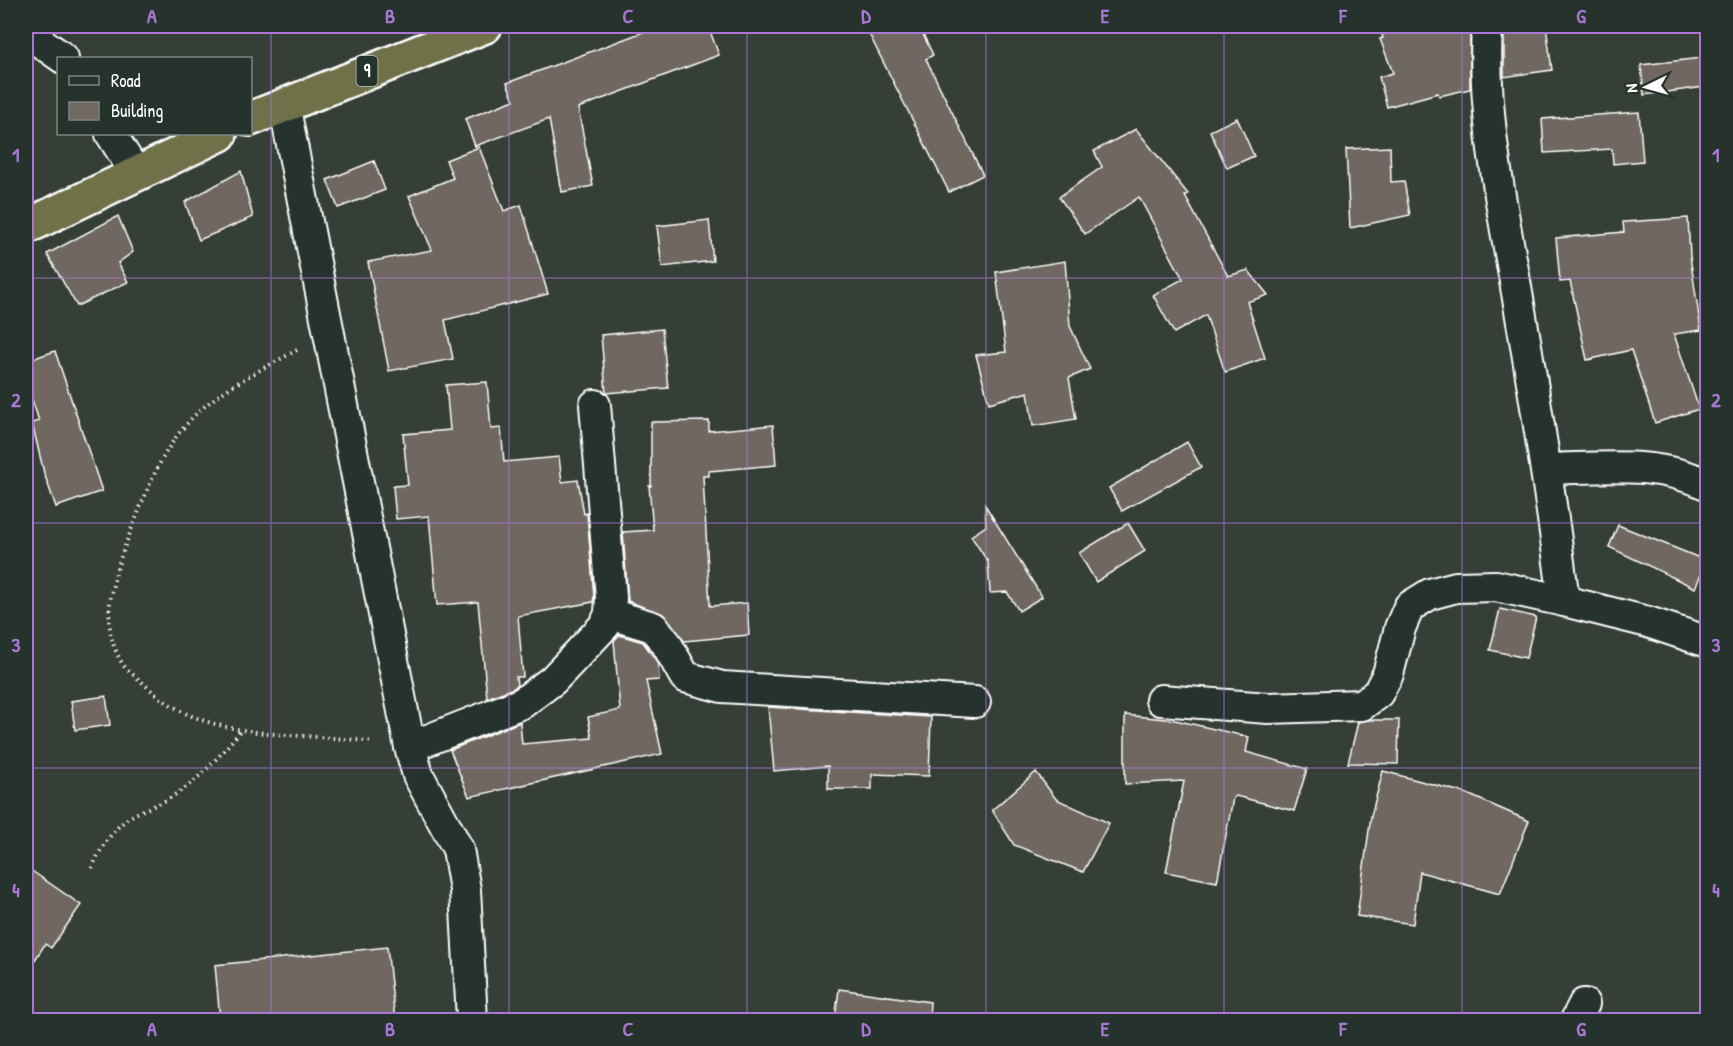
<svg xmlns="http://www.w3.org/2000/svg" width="1733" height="1046" viewBox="0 0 1733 1046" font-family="'Patrick Hand',sans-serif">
	<rect width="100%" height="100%" fill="#353e37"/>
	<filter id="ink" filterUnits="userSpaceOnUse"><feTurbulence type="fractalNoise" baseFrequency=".0167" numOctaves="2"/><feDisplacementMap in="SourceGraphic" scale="12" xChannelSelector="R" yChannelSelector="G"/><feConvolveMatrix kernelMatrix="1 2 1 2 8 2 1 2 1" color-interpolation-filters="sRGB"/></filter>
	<g filter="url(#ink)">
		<g fill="#706861" stroke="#fff" stroke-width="1.5">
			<path d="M659,26h49l11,29 -141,53 15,78 -31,6 -13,-73 -74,27 -10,-27 49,-19 -7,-17z"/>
			<path d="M865,26h54l14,29 -7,4 57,116 -34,17z"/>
			<path d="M1379,26h91v63l-31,7 -1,-3 -51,14 -8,-30 14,-4 -13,-34 3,-1z"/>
			<path d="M1504,26h42l6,44 -48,7z"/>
			<path d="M1701,58l4,29 -61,8 -3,-30z"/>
			<path d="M1639,112l4,49 -30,3 -1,-15 -68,4 -2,-34z"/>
			<path d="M1237,118l17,38 -27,12 -17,-37z"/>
			<path d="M1136,129l52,65 -3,2 43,80 20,-6 20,25 -21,7 18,56 -40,14 -19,-57 -32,18 -21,-38 30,-16 -44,-82 -54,37 -26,-37 43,-30 -8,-16z"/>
			<path d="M479,147l25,64 17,-6 27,89 -103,26 8,39 -64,12 -21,-109 64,-12 -23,-54 44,-18 -7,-18z"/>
			<path d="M1390,147l1,35 13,-1 6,34 -60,13 -4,-79z"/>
			<path d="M374,161l11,29 -47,18 -11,-28z"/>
			<path d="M241,171l12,46 -54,23 -14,-38z"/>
			<path d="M118,216l15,36 -15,11 10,19 -51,24 -30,-52z"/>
			<path d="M1688,218l2,38 11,74 -27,4 25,75 -44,14 -24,-73 -44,10 -17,-79 -10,1 -4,-44 68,-6 -1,-10z"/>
			<path d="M709,220l4,41 -51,6 -5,-41z"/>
			<path d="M1065,261l5,65 20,43 -21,9 7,41 -43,7 -5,-34 -39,11 -13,-48 30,-3 -10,-80z"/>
			<path d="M662,329l6,59 -62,5 -5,-58z"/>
			<path d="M55,351l47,140 -46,16 -12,-34 -12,-50 7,-2 -13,-40v-20z"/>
			<path d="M487,382l4,47 10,-1 3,34 55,-5 3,25 16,-2 6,34 3,-1 7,84 -1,5 -75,14 5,61h-7l1,8 -3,3 -27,10 -9,-96 -41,3 -8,-89 -33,3 -3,-33 15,-1 -5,-51 47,-4 -4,-45z"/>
			<path d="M709,421v10l64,-6 3,40 -67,6v5h-6l7,130 37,-3 2,32 -65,6 -18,-25 -38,-15 -5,-69 30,-2 -4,-44h2v-64z"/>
			<path d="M1187,442l14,25 -79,44 -13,-23z"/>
			<path d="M985,505l57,92 -23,14 -12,-19 -17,1 -2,-31 -17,-26 15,-10z"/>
			<path d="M1128,523l17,28 -49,31 -17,-29z"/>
			<path d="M1618,525l89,36 -12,27 -86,-41z"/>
			<path d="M1500,609l36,8 -10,41 -36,-8z"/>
			<path d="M619,635l24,7 15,21 1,17 -13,1 16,73 -193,43 -19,-47 70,-28 2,22 70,-6 -4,-21 32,-7 -6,-69z"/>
			<path d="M106,696l4,29 -35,5 -4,-29z"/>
			<path d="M768,707l163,10 -2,59 -57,-2v15h-44v-23l-54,5z"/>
			<path d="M1125,715l50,5 74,17 -3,15 61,17 -13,42 -58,-15 -3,2 -16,84 -51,-10 18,-91 -59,3z"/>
			<path d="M1368,720h31l-1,44 -50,-1 10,-41z"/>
			<path d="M1383,771l82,22 64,28 -29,73 -80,-22 -7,52 -56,-8 14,-100z"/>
			<path d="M1036,772l20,27 53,24 -26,49 -69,-27 -22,-35z"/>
			<path d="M26,867l55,38 -30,43 -6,-4 -19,30z"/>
			<path d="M387,947l8,73h-175l-5,-55z"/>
			<path d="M839,989l91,13 -1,18h-94z"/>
		</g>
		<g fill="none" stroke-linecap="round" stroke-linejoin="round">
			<g stroke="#fff" stroke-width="34">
				<g id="minor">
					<path d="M1487,26c-5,87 14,175 29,261 18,104 35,209 48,314l84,21 60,20"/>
					<path d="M26,32l37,26"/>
					<path d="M284,104l126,643 8,28 40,74 7,41 7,130"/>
					<path d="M111,134l24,38"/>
					<path d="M1547,469c55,-1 110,-9 161,16"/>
					<path d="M610,614l43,13 13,16 19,34 37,10 253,15"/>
					<path d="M1161,700l107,8 94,-3 16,-12 10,-19 12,-46 9,-21 21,-13 26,-7 40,-1 68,15"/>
					<path d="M410,747l112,-44 31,-23 52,-55 5,-11 1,-17 -16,-192"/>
					<path d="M1576,1020l8,-16"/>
				</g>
			</g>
			<g stroke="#fff" stroke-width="38">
				<g id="trunk">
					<path d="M250,119l235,-93"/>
					<path d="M26,227l194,-93"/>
				</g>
			</g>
			<g stroke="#fff" stroke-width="4" stroke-dasharray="1.5 4.5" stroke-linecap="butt">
				<path d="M297,350c-39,22 -83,41 -112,76 -23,26 -37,61 -49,92 -18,45 -43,102 -12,148 5,6 14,12 20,18 11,10 24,20 37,27 57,29 130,22 192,31"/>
				<path d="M92,868c9,-21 23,-43 43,-54 12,-6 26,-10 38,-18 28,-17 48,-42 69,-67"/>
			</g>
			<use href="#minor" stroke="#26332d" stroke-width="30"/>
			<use href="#trunk" stroke="#6f714a" stroke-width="33"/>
		</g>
	</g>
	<path fill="none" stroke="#a976d5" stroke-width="1.5" stroke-opacity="0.55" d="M271,26v994M509,26v994M747,26v994M986,26v994M1224,26v994M1462,26v994M26,278h1682M26,523h1682M26,768h1682"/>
	<g text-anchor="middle" stroke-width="6" stroke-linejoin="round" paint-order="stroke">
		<rect fill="#26332d" stroke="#bec2c0" stroke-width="1.5" x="356.5" y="56" width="21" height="30" rx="4.5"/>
		<g font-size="18" font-weight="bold" fill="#fff">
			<text x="367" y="77">9</text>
		</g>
	</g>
	<rect width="1733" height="1046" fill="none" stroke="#26332d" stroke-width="66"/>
	<rect x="57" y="57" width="195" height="78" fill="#26332d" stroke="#7d8581" stroke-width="1.5"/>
	<rect x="69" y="76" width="30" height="9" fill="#26332d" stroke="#7d8581" stroke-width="1.5"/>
	<text x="111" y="87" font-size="18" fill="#ffffff">Road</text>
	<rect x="69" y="102" width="30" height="18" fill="#706861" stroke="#7d8581" stroke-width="1.5"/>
	<text x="111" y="117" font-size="18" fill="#ffffff">Building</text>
	<g transform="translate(1646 87) rotate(265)" stroke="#26332d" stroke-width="4.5" paint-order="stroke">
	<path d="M0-4.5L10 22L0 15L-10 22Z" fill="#ffffff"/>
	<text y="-9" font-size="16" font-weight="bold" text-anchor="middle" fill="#ffffff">N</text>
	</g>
	<rect x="33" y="33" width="1667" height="980" fill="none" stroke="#a976d5" stroke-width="2"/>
	<g font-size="20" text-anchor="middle" font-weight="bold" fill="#a976d5">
		<text x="152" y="23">A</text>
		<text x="390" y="23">B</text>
		<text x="628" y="23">C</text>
		<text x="866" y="23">D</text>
		<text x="1105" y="23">E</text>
		<text x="1343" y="23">F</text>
		<text x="1581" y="23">G</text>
		<text x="16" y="162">1</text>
		<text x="1716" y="162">1</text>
		<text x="16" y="407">2</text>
		<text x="1716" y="407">2</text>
		<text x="16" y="652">3</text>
		<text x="1716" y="652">3</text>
		<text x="16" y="897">4</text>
		<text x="1716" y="897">4</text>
		<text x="152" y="1036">A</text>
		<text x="390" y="1036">B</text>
		<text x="628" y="1036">C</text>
		<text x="866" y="1036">D</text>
		<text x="1105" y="1036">E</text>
		<text x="1343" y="1036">F</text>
		<text x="1581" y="1036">G</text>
	</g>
</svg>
